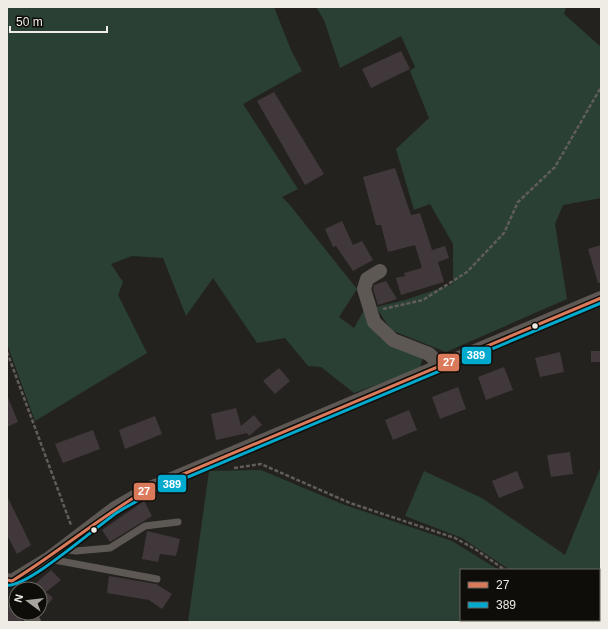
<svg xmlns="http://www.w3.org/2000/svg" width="608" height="629" viewBox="0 0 608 629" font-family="Helvetica,sans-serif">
	<rect width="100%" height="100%" fill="#24221e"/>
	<g fill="#2a4034">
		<path d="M7,7h267l17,43 11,21 -59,33 55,85 -16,8 7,7 68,85 -18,28 15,11 10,-18 16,28 43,18 -3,13 -66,24 -33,-26 -13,-1 -23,-28 -28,5 -44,-65 -27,38 -23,-58 -31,-2 -21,8 12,18 -5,13 29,58 -112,68 -28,-77z"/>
		<path d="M316,7h250l-2,7 37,33v151l-38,7 -8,19 12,75 -121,53 -55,-22 -15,-23 29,-7 48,-16v-40l-23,-40 -16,6 -18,-61 33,-31 -19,-47 5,-4 -14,-31 -61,32 -16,-48z"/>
		<path d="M601,466v156h-13l-3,-2h14v-50h-89l-48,-32 -57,-22 19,-45 58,27 83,57z"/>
		<path d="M261,470l81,34 110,37 47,29h-38v50h115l3,2h-391l21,-151z"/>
	</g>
	<g fill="#41383b">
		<path d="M401,51l9,18 -39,19 -9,-19z"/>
		<path d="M274,92l50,82 -19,11 -48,-84z"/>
		<path d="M395,168l16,47 9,-2 12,37 13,-4 4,12 -11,4 6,20 -43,13 -5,-17 9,-2 -1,-3 18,-5 -7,-23 -27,7 -7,-27h-5l-13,-48z"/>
		<path d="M342,221l11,24 9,-4 11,19 -20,11 -17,-25 -3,1 -8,-18z"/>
		<path d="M601,245v38h-3l-10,-34z"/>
		<path d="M386,281l11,18 -19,6 -5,-16 1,-4z"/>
		<rect x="591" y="351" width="10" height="11"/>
		<path d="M560,352l4,20 -24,5 -5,-19z"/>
		<path d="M504,367l9,23 -27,10 -8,-23z"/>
		<path d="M279,368l11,13 -15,13 -12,-13z"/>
		<path d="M458,387l8,22 -26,10 -8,-22z"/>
		<path d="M7,395l11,27 -11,5z"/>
		<path d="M236,408l5,18 13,-11 8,10 -13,11 -2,-3 -31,7 -5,-26z"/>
		<path d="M409,410l8,20 -24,10 -8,-20z"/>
		<path d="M155,416l7,18 -37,15 -6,-19z"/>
		<path d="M93,430l7,19 -37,14 -8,-19z"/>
		<path d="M570,452l3,22 -22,3 -4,-22z"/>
		<path d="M517,471l7,17 -25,10 -7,-17z"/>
		<path d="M7,496l24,49 -14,9 -10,-19z"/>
		<path d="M144,501l8,15 -42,26 -8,-12z"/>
		<path d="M147,531l33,8 -4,17 -16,-2 -2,8 -16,-3z"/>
		<path d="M51,570l10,10 -15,12 7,6 -13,16v-25h-11z"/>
		<path d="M109,576l47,8 16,10 -10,15 -13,-9 -42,-7z"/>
		<path d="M7,604l9,6v3h3l4,9h-16z"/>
	</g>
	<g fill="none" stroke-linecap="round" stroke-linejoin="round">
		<g stroke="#605d5a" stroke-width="2.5" stroke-dasharray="4 2" stroke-linecap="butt">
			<path d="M383,309l40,-9 44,-28 37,-39 14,-31 37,-35 46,-80"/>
			<path d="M7,352l64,173"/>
			<path d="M234,468l27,-4 89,39 105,35 20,11 30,21"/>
			<path d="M580,620l3,2"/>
		</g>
		<g stroke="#5d5854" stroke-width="7">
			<path d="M62,549l14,2 34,-3 35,-22 33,-4"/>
			<path d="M49,559l108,20"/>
		</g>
		<g stroke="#5d5854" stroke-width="14">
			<path d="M380,271l-13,8 -3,10 10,33 19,18 36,14 11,11"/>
			<path d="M7,580l5,1 36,-22 67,-51 33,-19 453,-191"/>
			<path d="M27,613l7,9"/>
		</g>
		<g stroke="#0f0d09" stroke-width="6">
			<path id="bus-1" d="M7,580l5,1c47,-29 88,-64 136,-92l453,-191"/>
		</g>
		<g stroke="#0f0d09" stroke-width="6">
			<path id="bus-2" d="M7,585c19,4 91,-60 111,-73 11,-7 22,-12 32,-19l451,-190"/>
		</g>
		<use href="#bus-1" stroke="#db795b" stroke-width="3"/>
		<use href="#bus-2" stroke="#00a9ce" stroke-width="3"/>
	</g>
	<g fill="#efebe5" stroke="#0f0d09" stroke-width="1.5">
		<circle cx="535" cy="326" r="3.5"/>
		<circle cx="94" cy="530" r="3.5"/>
	</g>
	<g stroke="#0f0d09" stroke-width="1.5">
		<rect x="461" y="346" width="31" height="19" rx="4" fill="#00a9ce"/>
		<rect x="437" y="353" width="23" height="19" rx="4" fill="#db795b"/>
		<rect x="157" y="474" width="30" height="19" rx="4" fill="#00a9ce"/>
		<rect x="133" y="482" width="23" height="19" rx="4" fill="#db795b"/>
	</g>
	<g font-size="11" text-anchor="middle" font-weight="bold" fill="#fff">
		<text x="476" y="359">389</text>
		<text x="449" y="366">27</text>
		<text x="172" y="488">389</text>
		<text x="144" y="495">27</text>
	</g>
	<rect width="608" height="629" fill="none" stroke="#efebe5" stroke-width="16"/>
	<rect x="460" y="569" width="140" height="52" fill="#0f0d09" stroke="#696661"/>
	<rect x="468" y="582" width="20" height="6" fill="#db795b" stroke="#696661"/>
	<text x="496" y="589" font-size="12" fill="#efebe5">27</text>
	<rect x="468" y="602" width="20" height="6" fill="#00a9ce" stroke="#696661"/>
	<text x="496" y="609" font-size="12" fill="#efebe5">389</text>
	<g transform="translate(28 601) rotate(285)"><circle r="19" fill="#0f0d09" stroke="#696661"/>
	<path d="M0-3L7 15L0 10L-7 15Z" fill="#a8a59f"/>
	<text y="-6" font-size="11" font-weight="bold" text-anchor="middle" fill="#efebe5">N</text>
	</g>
	<path d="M10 26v6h97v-6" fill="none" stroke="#efebe5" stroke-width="2"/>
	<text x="16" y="26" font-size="12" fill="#efebe5" stroke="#0f0d09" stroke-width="3" paint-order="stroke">50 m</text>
</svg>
